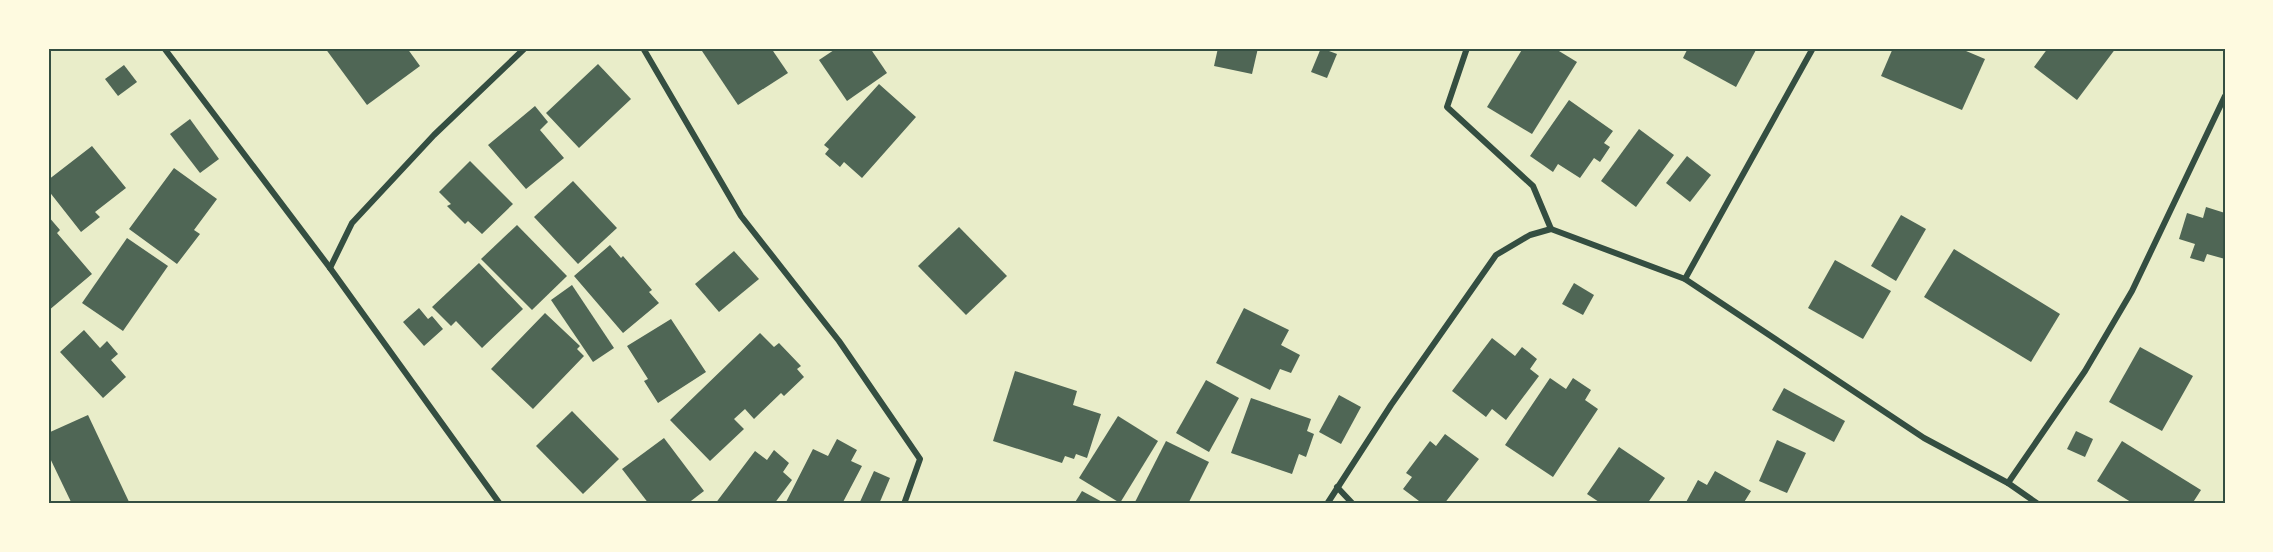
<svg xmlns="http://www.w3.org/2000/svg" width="2273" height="552" viewBox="0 0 2273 552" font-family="'Crimson Pro',serif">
	<rect width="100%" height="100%" fill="#e9edc9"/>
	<g fill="#4f6655">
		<path d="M325,48h82l13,18 -53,39z"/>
		<path d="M700,48h71l17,25 -50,32z"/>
		<path d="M837,48h33l17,25 -40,28 -28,-41z"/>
		<path d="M1218,48h40l-6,26 -38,-8z"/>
		<path d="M1321,48l16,6 -10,24 -16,-6z"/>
		<path d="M1523,48h31l23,14 -45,72 -45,-27z"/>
		<path d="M1688,48h69l-21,39 -53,-29z"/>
		<path d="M1893,48h66l26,11 -23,51 -81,-34z"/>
		<path d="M2048,48h68l-39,52 -43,-33z"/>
		<path d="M598,64l33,35 -52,49 -33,-35z"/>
		<path d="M124,65l13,17 -19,14 -13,-17z"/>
		<path d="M879,84l37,33 -54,61 -18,-16 -4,5 -15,-13 4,-5 -5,-4z"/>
		<path d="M1569,100l44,31 -9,12 6,4 -10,15 -6,-4 -14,20 -22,-14 -5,8 -23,-16z"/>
		<path d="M535,106l13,16 -8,8 24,28 -38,31 -38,-44z"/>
		<path d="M190,119l29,40 -19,14 -30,-39z"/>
		<path d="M1639,129l35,26 -38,52 -35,-26z"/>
		<path d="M92,146l34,42 -31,24 5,5 -19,15 -33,-42v-10z"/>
		<path d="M1687,156l24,19 -21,27 -24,-19z"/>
		<path d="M470,161l43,43 -31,30 -14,-13 -3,3 -18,-18 4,-2 -12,-12z"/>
		<path d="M174,168l43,31 -23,31 6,4 -23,30 -48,-35z"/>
		<path d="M573,181l44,47 -39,36 -44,-47z"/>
		<path d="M2206,207l19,6v46l-18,-5 -3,8 -14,-4 5,-14 -16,-5 8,-26 16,5z"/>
		<path d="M1901,215l25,14 -30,52 -25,-15z"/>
		<path d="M48,216l12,14 -3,3 35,41 -44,37z"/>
		<path d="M517,225l50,51 -35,34 -51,-51z"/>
		<path d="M959,227l48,49 -41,39 -48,-49z"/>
		<path d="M127,238l41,28 -45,65 -41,-28z"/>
		<path d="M610,245l11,13 2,-2 29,34 -3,2 10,11 -36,30 -49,-57z"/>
		<path d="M1954,249l106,65 -29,48 -107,-65z"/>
		<path d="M734,251l25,28 -40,33 -24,-28z"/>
		<path d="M1835,260l56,31 -28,48 -55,-31z"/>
		<path d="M479,263l44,46 -41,39 -26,-27 -5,5 -19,-19z"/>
		<path d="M1574,283l20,12 -11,20 -21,-11z"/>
		<path d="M572,285l42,63 -21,14 -42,-62z"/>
		<path d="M419,308l9,11 4,-3 11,13 -19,17 -21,-24z"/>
		<path d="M1244,308l45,22 -8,15 19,10 -9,18 -11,-4 -10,21 -54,-27z"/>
		<path d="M545,313l35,33 -3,3 7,7 -51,53 -42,-40z"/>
		<path d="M671,319l35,53 -48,31 -14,-22 4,-2 -21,-33z"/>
		<path d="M84,330l16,18 7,-7 11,13 -7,6 15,17 -23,21 -43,-46z"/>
		<path d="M760,333l14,14 5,-4 22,23 -4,3 7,8 -20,19 -3,-3 -27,26 -9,-10 -11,10 10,10 -34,32 -40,-41z"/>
		<path d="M1492,338l23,18 7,-9 15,12 -7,10 9,7 -33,44 -14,-11 -6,8 -34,-26z"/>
		<path d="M2140,347l53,29 -31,55 -53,-29z"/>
		<path d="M1015,371l62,20 -4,14 28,9 -14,44 -11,-4 -2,5 -9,-3 -3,7 -69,-22z"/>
		<path d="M1550,378l16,11 7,-11 18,12 -6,10 13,9 -45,68 -48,-32z"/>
		<path d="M1206,380l33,18 -30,54 -33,-19z"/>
		<path d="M1784,388l61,33 -11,21 -62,-32z"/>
		<path d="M1339,395l22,12 -20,37 -22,-12z"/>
		<path d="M1251,398l60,21 -4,12 7,3 -8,23 -7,-3 -7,20 -61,-21z"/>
		<path d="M572,411l47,48 -36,35 -47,-48z"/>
		<path d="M88,415l42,89h-58l-24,-50v-21z"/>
		<path d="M1118,416l40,25 -38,62 -41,-25z"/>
		<path d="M2076,431l17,8 -8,18 -18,-8z"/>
		<path d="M1445,434l34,25 -35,45h-21l-20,-15 9,-12 -6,-4 24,-32 6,5z"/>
		<path d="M664,438l40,53 -17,13h-38l-27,-35z"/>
		<path d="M837,439l20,11 -6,11 11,5 -20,38h-57l28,-55 15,7z"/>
		<path d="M1777,440l29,13 -19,40 -28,-12z"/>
		<path d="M1166,441l43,21 -21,42h-54z"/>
		<path d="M2122,441l79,49 -9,14h-58l-37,-23z"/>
		<path d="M1619,447l46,31 -18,26h-45l-15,-10z"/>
		<path d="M774,450l15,13 -6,9 9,8 -18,24h-59l40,-53 12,9z"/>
		<path d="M874,471l16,7 -11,26h-20z"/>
		<path d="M1715,471l36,20 -8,13h-58l13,-24 9,5z"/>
		<path d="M1082,491l24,13h-32z"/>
	</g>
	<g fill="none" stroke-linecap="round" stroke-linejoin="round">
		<g stroke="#344e41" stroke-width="6">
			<path d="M164,48l166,220 170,236"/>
			<path d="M643,48l98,168 98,125 81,118 -16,45"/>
			<path d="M1467,48l-20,59 86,79 18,43"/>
			<path d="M330,268l22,-45 82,-88 91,-87"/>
			<path d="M1685,279l128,-231"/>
			<path d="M2008,483l77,-112 47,-80 93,-195"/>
			<path d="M1337,487l16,17"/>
			<path d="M1327,504l64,-99 105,-150 34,-20 21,-6 134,50 239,159 84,45 30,21"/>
		</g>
	</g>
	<rect width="2273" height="552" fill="none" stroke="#fefae0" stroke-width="99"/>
	<rect x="50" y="50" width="2174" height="452" fill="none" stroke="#344e41" stroke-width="2"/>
</svg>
